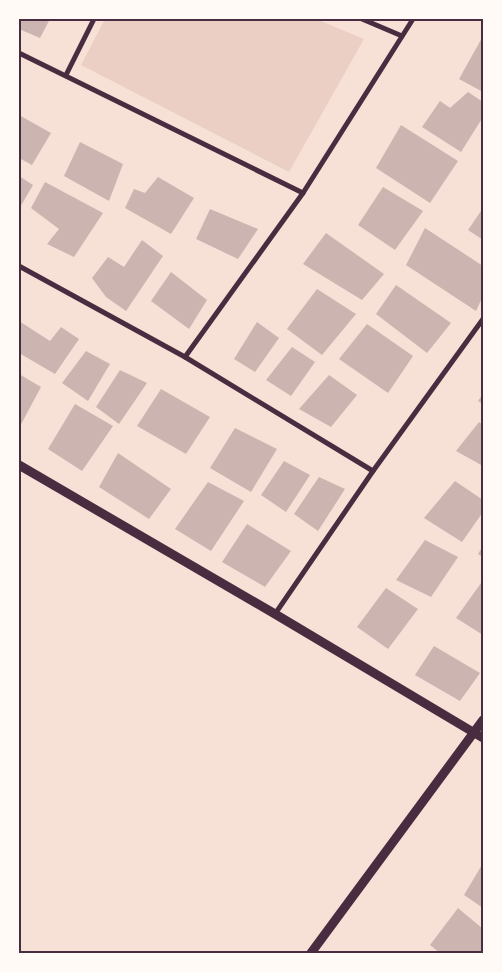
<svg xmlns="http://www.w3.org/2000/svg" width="502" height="972" viewBox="0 0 502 972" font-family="'Exo 2',sans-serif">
	<rect width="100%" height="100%" fill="#f7e1d7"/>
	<path fill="#ebcfc5" d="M105,19h211l48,20 -75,133 -208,-107z"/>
	<g fill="#ccb4b1">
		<path d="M19,19h31l-10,19 -21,-9z"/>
		<path d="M483,36v56l-24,-13z"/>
		<path d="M468,92l15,10v15l-22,35 -39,-25 18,-26 10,7z"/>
		<path d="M19,115l32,18 -19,32 -13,-7z"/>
		<path d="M401,125l57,36 -28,42 -54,-35z"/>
		<path d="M80,142l43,22 -14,37 -45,-25z"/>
		<path d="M19,176l14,9 -14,24z"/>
		<path d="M158,177l36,21 -23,36 -46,-26 9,-19 11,4z"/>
		<path d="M45,182l58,31 -29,44 -27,-13 12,-15 -28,-21z"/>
		<path d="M383,187l40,24 -28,39 -37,-25z"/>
		<path d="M483,208v32l-15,-10z"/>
		<path d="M210,209l48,20 -20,30 -42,-20z"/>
		<path d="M425,228l58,38v30l-7,15 -70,-46z"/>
		<path d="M326,233l58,41 -22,26 -59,-36z"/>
		<path d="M142,240l21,16 -37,55 -20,-14 -14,-19 16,-21 16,10z"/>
		<path d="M171,272l36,28 -18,29 -38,-28z"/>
		<path d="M396,285l55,38 -24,30 -51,-39z"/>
		<path d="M317,289l39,25 -34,41 -35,-26z"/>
		<path d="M19,321l31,20 11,-14 18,12 -24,35 -36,-21z"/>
		<path d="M257,322l22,16 -24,34 -21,-13z"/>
		<path d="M367,324l46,32 -25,37 -49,-34z"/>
		<path d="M292,347l23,15 -24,34 -25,-16z"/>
		<path d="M86,351l24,13 -22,37 -26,-18z"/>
		<path d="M120,370l27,13 -28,41 -23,-17z"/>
		<path d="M19,374l22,13 -22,41z"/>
		<path d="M329,375l28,20 -26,32 -32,-18z"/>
		<path d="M161,389l49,28 -24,37 -49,-28z"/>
		<path d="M483,394v10l-5,-3z"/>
		<path d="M75,404l38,22 -31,45 -34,-22z"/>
		<path d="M479,422l4,3v41l-27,-15z"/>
		<path d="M235,428l42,21 -26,43 -41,-24z"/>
		<path d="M118,453l53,36 -22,30 -50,-32z"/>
		<path d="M284,461l26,14 -24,37 -25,-17z"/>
		<path d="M319,477l26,12 -27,42 -24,-17z"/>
		<path d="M455,481l28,19v12l-21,30 -38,-24z"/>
		<path d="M208,482l36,19 -33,50 -36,-22z"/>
		<path d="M247,524l44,27 -26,36 -43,-25z"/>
		<path d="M425,540l33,17 -27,40 -35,-17z"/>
		<path d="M483,546v11l-5,-3z"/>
		<path d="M481,583l2,1v51l-27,-17z"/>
		<path d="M386,588l32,21 -30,40 -31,-22z"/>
		<path d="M434,646l46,27 -20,28 -45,-26z"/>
		<path d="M483,863v45l-19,-13z"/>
		<path d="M458,908l25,21v20l-3,4h-40l-10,-8z"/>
	</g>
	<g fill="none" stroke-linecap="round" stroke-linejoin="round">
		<g stroke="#4a2c40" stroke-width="5">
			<path d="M362,19l40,17"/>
			<path d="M19,53l284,140"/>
			<path d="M66,75l28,-56"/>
			<path d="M19,266l166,91 188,114"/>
			<path d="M185,357l118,-164 110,-174"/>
			<path d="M275,614l98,-143 110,-152"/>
		</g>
		<g stroke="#4a2c40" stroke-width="9">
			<path d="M19,465l256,149 208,124"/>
			<path d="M311,953l172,-233"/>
		</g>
	</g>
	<rect width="502" height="972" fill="none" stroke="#fffaf5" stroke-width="40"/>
	<rect x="20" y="20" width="462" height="932" fill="none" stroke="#4a2c40" stroke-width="2"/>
</svg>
